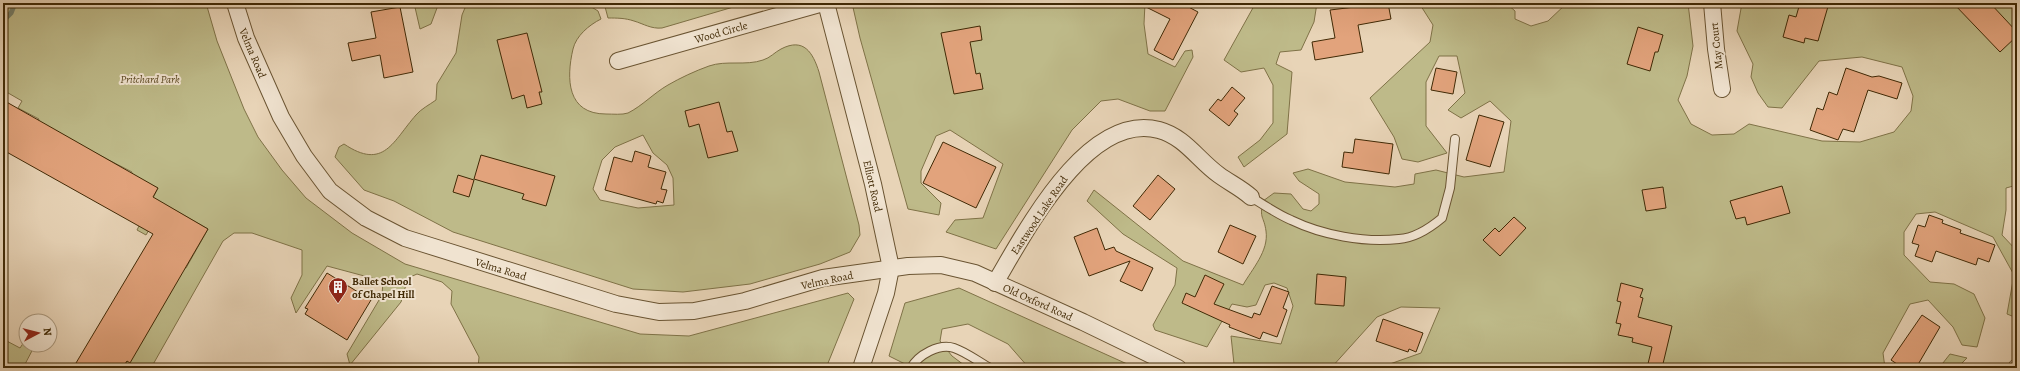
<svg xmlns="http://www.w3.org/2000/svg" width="2020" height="371" viewBox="0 0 2020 371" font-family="Alegreya,serif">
	<rect width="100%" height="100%" fill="#e8d4b7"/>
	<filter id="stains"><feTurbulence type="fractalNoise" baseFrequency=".005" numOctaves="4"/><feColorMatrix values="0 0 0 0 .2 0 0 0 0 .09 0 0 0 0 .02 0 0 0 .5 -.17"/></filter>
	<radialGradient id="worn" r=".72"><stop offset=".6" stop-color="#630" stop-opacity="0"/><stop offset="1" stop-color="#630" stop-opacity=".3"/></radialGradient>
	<g fill="#beba89" stroke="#7f7247" fill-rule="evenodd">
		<path d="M3,3h203l11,38 27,68 14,28 24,33 24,28 46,35 53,31 235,70 49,2 159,-43 6,6 -28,69h-348l1,-11 -28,-53 1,-13 -10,-9 -25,-8 -9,4 -7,24 -51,63 -3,-11 35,-59 1,-14 -56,-15 -31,47 -5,-15 11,-23v-25l-50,-17h-18l-11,8 -72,127h-28l59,-101 4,1 22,-39 -44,-25 -18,31 -9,-5 21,-42 -27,-12 1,-4 -95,-49 2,-4 -21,-11 4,-7 -19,-11z"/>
		<path d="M414,3h28l-5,5 -6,16 -11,5z"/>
		<path d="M467,3h118l13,8 3,8c-12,6 -25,17 -28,30 -7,30 -6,65 33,65 7,0 16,1 22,-1 14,-7 26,-20 40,-28 12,-7 27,-14 41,-19 17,-6 37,0 54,-6 7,-2 12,-8 18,-11 23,-12 32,4 38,23l40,153 1,10 -10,17 -30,12 -70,20 -67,8 -50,-3 -180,-57 -59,-31 -30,-11 -29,-33 4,-10 5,-3c40,27 49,-3 72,-29 5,-6 13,-10 20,-15l1,-16 19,-31 6,-38zM643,135l10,18 14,12 6,13 1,27 -36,3 -38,-8 -7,-11 9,-29 13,-13z"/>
		<path d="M604,3h143l-85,25c-11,1 -18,-4 -28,-7 -9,-3 -17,-3 -26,-3z"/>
		<path d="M852,3h293l-1,21 4,30 27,13 10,-16 7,-1 1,7 -28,54h-15l-32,-12 -17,2 -29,29 -76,119 -50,-17 9,-12 28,-2 20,-54 -53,-34 -14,6 -15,35v12l20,20 -2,12 -31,-6 -48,-171z"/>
		<path d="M1247,3h70l-3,19 -13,28 -21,2 -4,12 16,8 -5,62 -43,33 -6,-10 22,-17 13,-17v-38l-9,-17 -23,4 -17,-12 30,-54z"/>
		<path d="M1419,3h87l9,8v8l16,7 17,-5 19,-18h121l5,43 -6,30 -9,24 13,24 21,11 22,-1 15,-10 73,17 38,1 34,-10 17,-21 2,-15 -11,-29 -40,-10 -43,4 -37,47 -14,-1 -10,-14 -7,-16 2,-13 -16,-33 5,-28h275v61l-3,2 3,9v110l-11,3v22l-4,25 15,16v67l-10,-4 7,-39 -21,-38 -58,-25 -19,2 -12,18v23l26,27 24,2 20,10 11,24 -8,29 -15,-2 -9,-18 -25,-27 -18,4 -27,49 2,15h-500l2,-3 34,-12 19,-45 -39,-1 -24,10 -46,51h-87l-10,-4 -3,-28 50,8 12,-38 -6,-18 -13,-5 -9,2 -9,20 -9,2 -15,-3 -25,43 -52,-17 -2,-5 22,-40 2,-17 -54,-34 -36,-33 7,-11 89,71 60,24c9,-16 26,-34 23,-54 -2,-15 -7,-12 -3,-30l11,-8 17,1 12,15 8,2 8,-7v-10l-20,-13 -6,-8 15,-4 37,13 50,5 19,-3 1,-10 21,-4 28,7 40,-5 7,-51 -21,-20 -29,17 -13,-8 17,-17 -8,-37h-18l-13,26v44l21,27 -29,9 -16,-3 -8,-22 -24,-39 60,-56 3,-17z"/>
		<path d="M959,288l177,80h-107l-21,-24 -40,-20 -26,5 -2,12 12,15 16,12h-55l-24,-12 16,-53z"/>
		<path d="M3,339l17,9 6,-9v6h9l-12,23h-20z"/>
		<path d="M1950,354l17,4 -10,10h-18z"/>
	</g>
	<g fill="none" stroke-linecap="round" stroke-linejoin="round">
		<path stroke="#747f6b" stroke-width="5" d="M3,21l8,-8 4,-10"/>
	</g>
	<g fill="#e2a37c" stroke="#402905">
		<path d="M1138,3h43l17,9 -25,48 -19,-10 16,-31z"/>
		<path d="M1388,3l3,16 -33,6 5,27 -48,8 -3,-18 23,-4 -5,-28z"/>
		<path d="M1800,3h29l-11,38 -13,-3 -1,5 -21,-6 6,-22 7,2z"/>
		<path d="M1953,3h37l27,29v4l-17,16z"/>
		<path d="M400,7l13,65 -29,6 -4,-23 -28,6 -4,-18 28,-5 -5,-26z"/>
		<path d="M980,26l2,14 -12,2 6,32 4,-1 3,16 -29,5 -13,-61z"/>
		<path d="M1638,27l25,8 -5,17h-3l-5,19 -23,-7z"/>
		<path d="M527,33l15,59h-3l3,12 -15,4 -3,-13 -12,4 -15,-59z"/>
		<path d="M1436,68l21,4 -4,22 -22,-4z"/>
		<path d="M1846,68l26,9 7,-1 23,7 -5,16 -29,-9 -14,42 -11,-3 -5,11 -28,-10 7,-22 6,2 6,-18 8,3z"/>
		<path d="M1232,87l13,11 -11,13 4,3 -9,12 -20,-16 9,-11 3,2z"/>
		<path d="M3,100l155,88 -5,9 55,32 -78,134 -3,-2 -5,7h-49l80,-134 -150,-84z"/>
		<path d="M719,102l8,30 5,-1 6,20 -30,7 -9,-34 -10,3 -4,-16z"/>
		<path d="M1479,115l25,7 -14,45 -24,-7z"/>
		<path d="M1355,139l38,5 -4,30 -47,-7 2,-15 9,1z"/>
		<path d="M943,142l53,25 -20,41 -53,-25z"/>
		<path d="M635,151l16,5 -3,11 18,5 -5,17 6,1 -4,13 -6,-2 -1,3 -51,-14 9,-33 18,5z"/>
		<path d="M481,155l74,21 -9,30 -24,-7 2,-5 -50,-15z"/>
		<path d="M458,175l16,5 -5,17 -16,-5z"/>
		<path d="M1158,175l17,14 -25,31 -17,-14z"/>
		<path d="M1782,186l8,27 -43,12 -2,-8 -9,2 -6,-18z"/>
		<path d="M1663,187l3,21 -20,3 -4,-21z"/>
		<path d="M1929,215l14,5 -1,3 19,7 -1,3 35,12 -6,17 -11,-4 -2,7 -40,-14 -4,11 -17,-6 4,-11 -7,-2 6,-18 7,2z"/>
		<path d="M1514,217l12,11 -26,28 -17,-16 12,-12 4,4z"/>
		<path d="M1230,225l26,11 -13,28 -25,-12z"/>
		<path d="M1097,228l8,22 9,-3 2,4 37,17 -11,23 -22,-10 10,-20 -41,15 -15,-39z"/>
		<path d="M327,273l44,27 -24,40 -42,-26 3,-5 -3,-1z"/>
		<path d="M1317,274l29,3 -2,29 -29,-2z"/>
		<path d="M1205,275l19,9 -10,20 38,14 2,-5 6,2 12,-29 17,6 -6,16 4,2 -10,27 -14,-5 -3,7 -31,-12 1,-2 -48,-22 4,-10 9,4z"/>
		<path d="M1621,283l22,6 -3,8 3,1 -5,19 34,9 -10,42h-15l5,-21 -20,-5 1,-4 -15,-3 3,-11 -5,-1 5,-21 -4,-1z"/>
		<path d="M1922,315l18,12 -24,41h-13l-12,-8z"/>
		<path d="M1383,319l40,14 -7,19 -7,-3 -1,3 -32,-11z"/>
	</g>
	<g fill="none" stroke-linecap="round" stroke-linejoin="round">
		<g stroke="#6a5432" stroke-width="10">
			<g id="lane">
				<path d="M1251,197c13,8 26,17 40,23 31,15 73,23 108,19 16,-1 31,-11 43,-21l8,-30 5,-49"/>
				<path d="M911,368c7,-13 28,-25 43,-20 12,4 25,14 36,20"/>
			</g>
		</g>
		<g stroke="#6a5432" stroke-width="18">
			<g id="street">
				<path d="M235,3l11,35 35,79 23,39 26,35 36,27 39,20 211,66 43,8 35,-1 51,-10 78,-23 85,-12 33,-1 34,8 108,49 95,46"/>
				<path d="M826,3l47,181 18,84 -5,25 -25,75"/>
				<path d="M1712,3l4,46 6,40"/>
				<path d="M618,61l205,-58"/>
				<path d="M995,283c30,-50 92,-172 164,-153 26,7 39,30 60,45 11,8 22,13 32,22"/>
				<path d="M2016,368l1,-1"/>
			</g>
		</g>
		<use href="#lane" stroke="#f0e3d0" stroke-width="8"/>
		<use href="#street" stroke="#f0e3d0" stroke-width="16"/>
	</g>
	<defs>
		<g id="building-pin" transform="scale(1)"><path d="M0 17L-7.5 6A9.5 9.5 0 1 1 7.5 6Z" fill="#8f2418" stroke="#f0e3d0"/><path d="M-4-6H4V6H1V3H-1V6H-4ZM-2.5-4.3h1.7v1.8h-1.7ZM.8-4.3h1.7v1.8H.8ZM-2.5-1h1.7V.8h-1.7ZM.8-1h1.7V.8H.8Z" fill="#fff"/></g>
	</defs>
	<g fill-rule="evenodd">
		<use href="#building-pin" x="338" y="287"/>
	</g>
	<g text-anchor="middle" stroke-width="4" stroke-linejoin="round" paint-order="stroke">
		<g font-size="11" fill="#402905" stroke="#f0e3d0">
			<text transform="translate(721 32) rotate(-16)" y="4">Wood Circle</text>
			<text transform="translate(1716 46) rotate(-96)" y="4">May Court</text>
			<text transform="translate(253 53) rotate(67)" y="4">Velma Road</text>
			<text transform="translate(873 186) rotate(77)" y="4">Elliott Road</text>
			<text transform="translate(1039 215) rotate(-56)" y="4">Eastwood Lake Road</text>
			<text transform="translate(501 269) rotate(17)" y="4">Velma Road</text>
			<text transform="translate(827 280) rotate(-12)" y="4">Velma Road</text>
			<text transform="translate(1038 302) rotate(24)" y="4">Old Oxford Road</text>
		</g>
		<g font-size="11" font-style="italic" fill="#59461f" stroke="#f0e3d0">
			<text x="150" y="83">Pritchard Park</text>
		</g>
		<g font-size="11" font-weight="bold" fill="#402905" stroke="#f0e3d0" text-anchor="start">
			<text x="352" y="285">Ballet School<tspan x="352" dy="13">of Chapel Hill</tspan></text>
		</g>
	</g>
	<rect width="2020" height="371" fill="none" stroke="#e8d4b7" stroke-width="16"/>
	<rect x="4" y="4" width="2012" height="363" fill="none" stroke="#402905" stroke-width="2"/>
	<rect x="8" y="8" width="2004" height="355" fill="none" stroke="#402905"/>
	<g transform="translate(38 333) rotate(83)"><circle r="19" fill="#f0e3d0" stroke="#aa997f"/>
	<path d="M0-3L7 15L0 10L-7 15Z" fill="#8f2418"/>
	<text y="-6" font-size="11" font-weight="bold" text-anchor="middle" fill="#402905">N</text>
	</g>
	<rect width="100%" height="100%" filter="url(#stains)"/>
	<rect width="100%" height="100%" fill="url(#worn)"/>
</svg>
